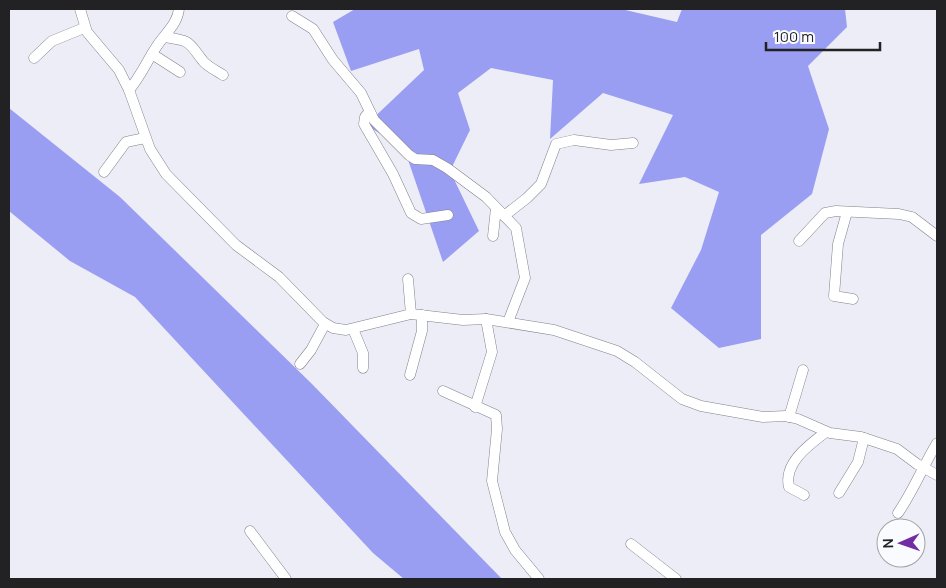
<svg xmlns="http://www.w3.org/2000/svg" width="946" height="588" viewBox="0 0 946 588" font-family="Manrope,sans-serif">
	<rect width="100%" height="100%" fill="#ecedf6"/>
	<g fill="#999ef3">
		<path d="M355,9h266l56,13 5,-13h163l2,18 -39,39 21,63 -17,65 -51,41v104l-42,9 -48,-40 30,-58 18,-58 -34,-15 -46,7 34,-69 -70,-22 -53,46 3,-59 -62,-12 -33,25 12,37 -20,41 29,60 -36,31 -39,-114 -38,-23 58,-55 -5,-21 -68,22 -18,-49z"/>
		<path d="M9,108l111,89 192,187 190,195h-98l-31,-26 -238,-256 -65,-36 -61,-50z"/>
	</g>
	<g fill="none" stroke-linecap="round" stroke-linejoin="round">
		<g stroke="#81828a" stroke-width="11">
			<g id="minor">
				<path d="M80,9l7,23 32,38 10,20 21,59 16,25 70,71 43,32 44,45 10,6 13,2 65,-16 52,6 23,-1 68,11 63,21 18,11 47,37 19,7 62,11 23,-1 12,3 32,14 31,4 36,12 20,15 20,11"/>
				<path d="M292,16l21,13 20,31 28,33 13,27 35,35 6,4 18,1 14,8 39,29 30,31 9,50 -17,44"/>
				<path d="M165,37c27,4 23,5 38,24 5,6 14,10 20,14"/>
				<path d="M152,54l28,18"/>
				<path d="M34,58l18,-17 32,-13"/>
				<path d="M129,90c11,-13 17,-27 26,-41 8,-14 22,-23 24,-40"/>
				<path d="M369,112l-4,5 -1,7 29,50 18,39 10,6 27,-4"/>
				<path d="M104,172l22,-30 19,-4"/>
				<path d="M847,212l-9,32 -4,52 19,3"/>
				<path d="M504,216l23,-18 14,-14 15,-40 18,-4 37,5 22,-2"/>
				<path d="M493,236l3,-28"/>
				<path d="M799,241l26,-28 11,-2 63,3 13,3 25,19"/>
				<path d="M408,279l3,35"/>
				<path d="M353,329l10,24v15"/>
				<path d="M300,364l11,-14 14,-26"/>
				<path d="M410,375l12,-44v-16"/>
				<path d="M443,391l53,24 1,14 -5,52 13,51 10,18 24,29"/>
				<path d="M475,407l17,-55 -6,-33"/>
				<path d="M789,417l14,-47"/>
				<path d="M839,493l19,-31 6,-24"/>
				<path d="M804,495l-15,-8c-6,-24 21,-43 37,-55"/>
				<path d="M898,513c16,-23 25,-47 39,-70"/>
				<path d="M250,531l36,48"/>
				<path d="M631,544l45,35"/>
			</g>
		</g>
		<use href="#minor" stroke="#fff" stroke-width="10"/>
	</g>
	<rect width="946" height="588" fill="none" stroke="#222225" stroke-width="20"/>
	<g transform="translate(901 543) rotate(268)"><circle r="24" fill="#fafbfe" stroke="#a4a4a7"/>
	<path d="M0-4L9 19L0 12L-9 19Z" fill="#722da2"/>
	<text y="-8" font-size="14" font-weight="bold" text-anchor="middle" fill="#222225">N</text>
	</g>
	<path d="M766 42v8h114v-8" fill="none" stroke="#222225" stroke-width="2.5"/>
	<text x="774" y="42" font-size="15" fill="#222225" stroke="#fafbfe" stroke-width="4" paint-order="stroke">100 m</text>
</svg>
